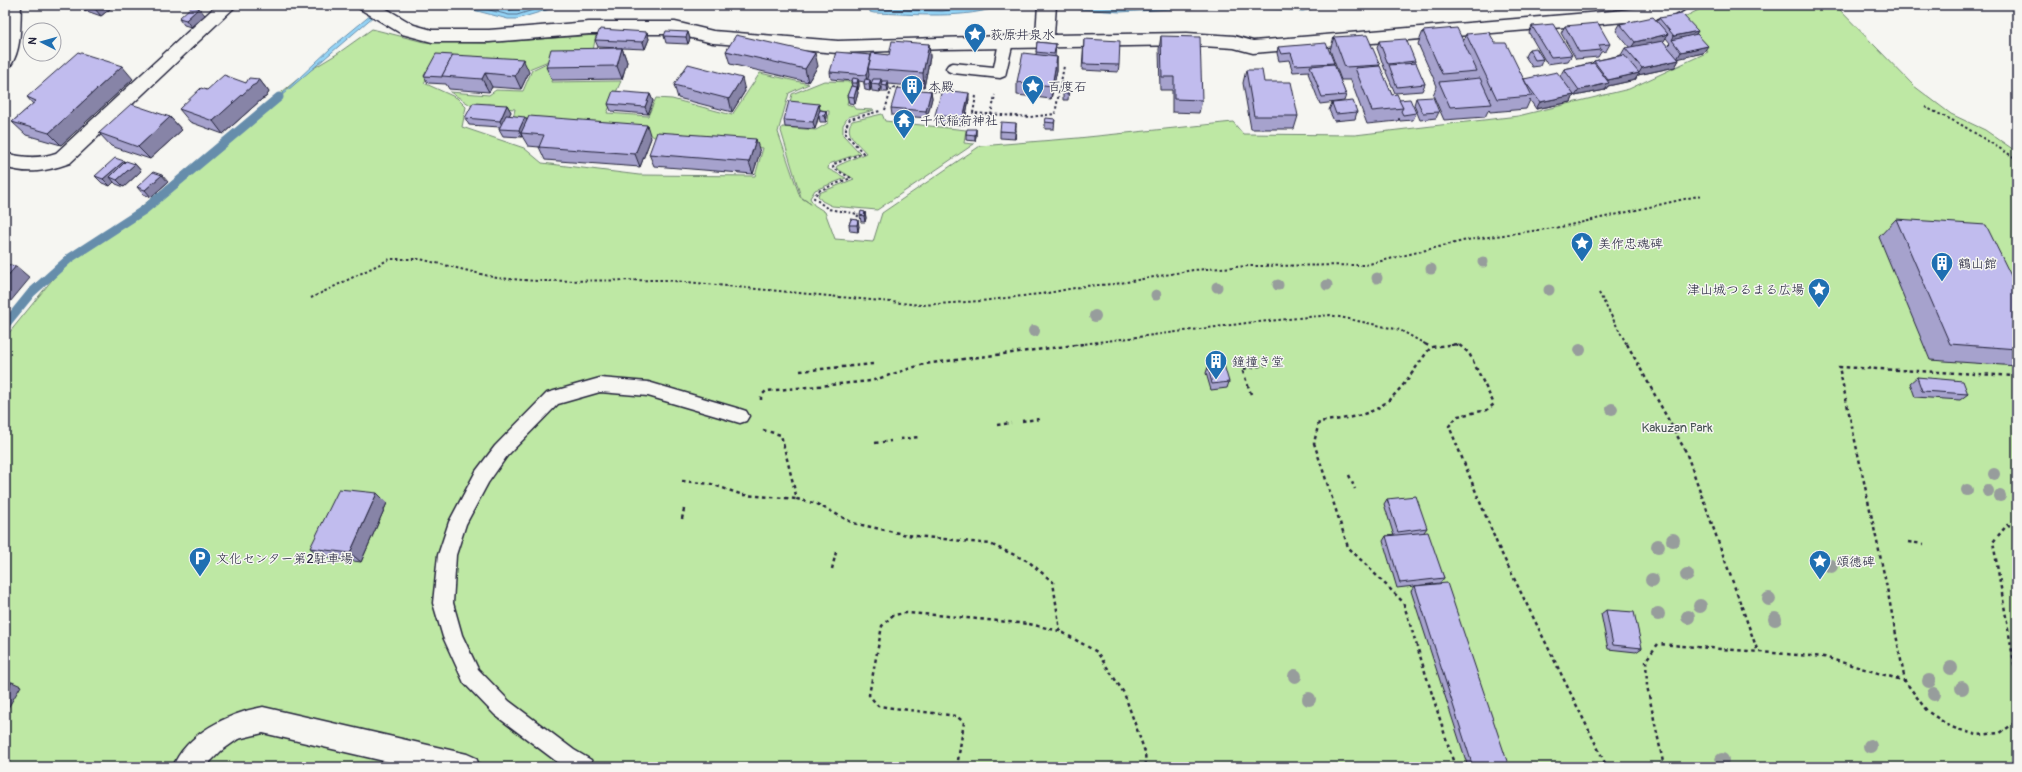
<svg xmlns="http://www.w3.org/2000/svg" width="2022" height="772" viewBox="0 0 2022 772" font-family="Pangolin,'Klee One',sans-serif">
	<rect width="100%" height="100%" fill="#f6f6f2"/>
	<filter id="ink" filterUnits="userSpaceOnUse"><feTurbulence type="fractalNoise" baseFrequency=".025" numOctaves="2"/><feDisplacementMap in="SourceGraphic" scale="8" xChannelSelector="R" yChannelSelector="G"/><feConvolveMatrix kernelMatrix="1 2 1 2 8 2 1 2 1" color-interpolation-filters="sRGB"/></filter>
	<g filter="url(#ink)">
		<g fill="#bee8a4" stroke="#708570">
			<path d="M1709,5h140l-12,2 77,79 37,28 34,16 32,22v615h-2012v-429l59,-73 71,-53 169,-138 33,-20 35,-25 52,13 63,1 109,-8 -4,21 -34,1 -29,12 -92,-10 -13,24 33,15 9,9 -4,20 62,21 18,15 97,12 116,1 8,-28 -103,-7 -7,-5 -121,-9 -3,-8 -16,-1 2,-9 -43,-3 -22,-14 39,3 7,-5 27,1 9,-21 25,-12 -6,24 70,-1 -14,32 41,3 8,-18 16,1 60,16 28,-42 49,11 -20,9 -11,39 22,65 11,7 -10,-7 -20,-66 1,-4 34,3 12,-7 1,-12 -40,-5 3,-12 32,-13 28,1 -5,22 6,2 2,3 19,1 -26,7 -5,8v10l17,18 -31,11 -1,5 18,9 -31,12 -5,8 4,7 11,7 10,27 38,3 9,-29 98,-67 98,-8 155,-16 10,12 112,1 163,-19 111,-27 79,-37 -26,-34z"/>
			<path d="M882,114l3,7 81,9 -2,13 10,1 -97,66 -45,-4 -10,-5 -4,-5 1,-3 35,-14 -18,-11 1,-2 29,-13c-8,-10 -23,-19 -14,-32z"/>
		</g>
		<g fill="#94d4f6" stroke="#668dab">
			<path d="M454,5h109l-46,14h-9z"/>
			<path d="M873,5h130c-38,15 -89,9 -129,8l-4,-1v-3z"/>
			<path d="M1069,5h258l-24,6 -79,-5 -104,6 -41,-3z"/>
			<path d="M372,14l3,1 -109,94 65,-61z"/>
		</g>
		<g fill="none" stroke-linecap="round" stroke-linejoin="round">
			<g stroke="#506986" stroke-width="1">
				<path d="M470,5l39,10h8l32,-10"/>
				<path d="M490,5l20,5 22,-5"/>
				<path d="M876,5l2,4 64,2 50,-6"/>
				<path d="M1084,5l36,3 42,-3"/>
			</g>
			<path stroke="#668dab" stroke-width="9" d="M5,325l26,-32 39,-35 74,-48 135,-113"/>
			<g stroke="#22223b" stroke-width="3">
				<g id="service">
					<path d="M1006,37l5,2 2,3 -8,34 -5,2 -47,-5 -5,-2 -2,-3 2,-3 5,-2 41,4 5,-25 2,-3z"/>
					<path d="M600,378l48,4 92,27 6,2 3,5 -3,5 -6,2 -92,-27 -48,-4 -42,12 -51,52 -19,27 -22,41 -10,31 -3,48 9,32 16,34 31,32 65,49 17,10 3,7h-30l-69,-52 -31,-32 -21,-46 -10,-34 5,-48 11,-33 27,-51 19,-25 52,-53z"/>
				</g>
			</g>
			<g stroke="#22223b" stroke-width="3">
				<g id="minor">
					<path d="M217,5h20l-167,158c-23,8 -42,12 -65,4v-14c18,5 34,6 51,0z"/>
					<path d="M357,5h23l34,20 18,5h57l100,-8h86l38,9 125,10 198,-6 2,-30h18l-2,30 133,-2 47,3 19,5 360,-30 51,-6h25c-10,16 -58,16 -76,18l-360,30 -19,-5 -47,-3 -242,4 -107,4 -125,-10 -38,-9h-86l-100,8h-57l-30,-8 -42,-25z"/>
					<path d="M263,707l204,47 9,4 4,9h-70l-147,-34 -25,6 -17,12 -16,16h-32c13,-33 56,-54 90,-60z"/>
				</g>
			</g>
			<g stroke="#22223b" stroke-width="3">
				<path id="secondary" d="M5,5h16c-1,20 1,43 -10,60l-6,2z"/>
			</g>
			<g stroke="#22223b" stroke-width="2" stroke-dasharray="2.5 2.5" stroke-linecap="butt">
				<path d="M928,91l15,1"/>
				<path d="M976,96l-3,17 57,4 25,-3 9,-48"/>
				<path d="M1925,107l35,17 57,35"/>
				<path d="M885,110l7,-23 7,1"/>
				<path d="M991,115l4,-20"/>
				<path d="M857,222l1,-8 -30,-5 -14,-11 4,-7 33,-13 -18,-10 1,-4 29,-11 -17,-19v-8l4,-7 30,-8"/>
				<path d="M1599,293l28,52"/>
				<path d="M311,298l79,-39h30l77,19 40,3 128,-1 257,25 59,-4 67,-8 37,-7 30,-2 78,-14 56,-4 116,-1 102,-25 94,-13 141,-32"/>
				<path d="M1075,345l172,-22 83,-8 70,15 27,15"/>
				<path d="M1451,345h8"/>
			</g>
			<g stroke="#22223b" stroke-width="2.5" stroke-dasharray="3.5 3.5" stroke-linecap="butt">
				<path d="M1425,344l6,3"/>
				<path d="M1627,344l59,108 72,200"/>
				<path d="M800,371l73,-7"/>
				<path d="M2017,376l-178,-9 47,216 19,98 22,30 24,16 26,8 23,-2 16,-11 1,-5"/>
				<path d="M1251,394l-9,-25 23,-4"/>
				<path d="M761,400v-4l5,-5 105,-10 53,-17 159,-20"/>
				<path d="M1022,421l18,-2"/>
				<path d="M997,425l14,-2"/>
				<path d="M763,430l18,5 16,64 20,5 36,19 54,12 83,9 38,17 25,21 7,49"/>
				<path d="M900,439l19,-2"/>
				<path d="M875,443l16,-2"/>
				<path d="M1349,475l6,14"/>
				<path d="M682,481l29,3 32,11 54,4"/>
				<path d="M682,519l2,-10"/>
				<path d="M2017,527l-10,-2 -14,17 24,138"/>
				<path d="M1908,542l16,2"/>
				<path d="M832,569l4,-17"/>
				<path d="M957,767l7,-45 -8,-6 -78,-10 -9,-11 13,-69 11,-11 13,-2 31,2 92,9 31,7 37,21 27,41 21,59 1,15"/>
				<path d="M1455,767l-52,-165 -55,-55 -34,-104 5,-21c19,-3 40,-4 57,-13 23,-12 39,-42 55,-62l27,-3 11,9 25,51 -7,6 -29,6 -9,10 49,120 109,221"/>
				<path d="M1666,767l-3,-5 -16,-76 -1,-26 12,-16 166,13 81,24"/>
			</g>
			<use href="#service" fill="#f6f6f2" fill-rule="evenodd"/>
			<use href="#minor" fill="#f6f6f2" fill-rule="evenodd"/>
			<use href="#secondary" fill="#f6f6f2" fill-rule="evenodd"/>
		</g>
		<g fill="#979d9c">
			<circle cx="1483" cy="262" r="5.5"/>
			<circle cx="1431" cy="269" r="5.5"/>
			<circle cx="1377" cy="278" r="5.5"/>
			<circle cx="1278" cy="285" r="5.5"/>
			<circle cx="1327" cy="285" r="5.5"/>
			<circle cx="1217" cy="287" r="5.5"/>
			<circle cx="1549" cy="290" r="5.5"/>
			<circle cx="1156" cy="295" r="5.5"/>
			<circle cx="1095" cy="316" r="6"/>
			<circle cx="1034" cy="331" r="6"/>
			<circle cx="1580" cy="350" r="6"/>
			<circle cx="1612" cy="409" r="6"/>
			<circle cx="1994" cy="474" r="6"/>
			<circle cx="1967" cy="490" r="6"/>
			<circle cx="1988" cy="491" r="6"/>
			<circle cx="2000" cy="496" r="6"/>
			<circle cx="1673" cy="540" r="7"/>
			<circle cx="1658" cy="546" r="7"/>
			<circle cx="1831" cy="566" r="7"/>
			<circle cx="1687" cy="575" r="7"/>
			<circle cx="1652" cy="580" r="7"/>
			<circle cx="1769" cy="599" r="7"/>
			<circle cx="1700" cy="606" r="7"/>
			<circle cx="1658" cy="614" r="7"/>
			<circle cx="1688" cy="617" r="7"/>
			<circle cx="1775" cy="619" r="7"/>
			<circle cx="1951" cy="668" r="7"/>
			<circle cx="1295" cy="676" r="7"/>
			<circle cx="1929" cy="681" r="7"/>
			<circle cx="1962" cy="688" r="7"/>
			<circle cx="1934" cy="694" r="7"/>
			<circle cx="1309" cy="699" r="7"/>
			<circle cx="1870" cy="746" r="7"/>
			<circle cx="1722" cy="760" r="7"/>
		</g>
		<g fill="#a6a2cd" stroke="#22223b" fill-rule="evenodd">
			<path d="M80,5h35l-14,11 -17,-6z"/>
			<path d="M205,15l-14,12 -7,-2 -5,-7z"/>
			<path d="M1659,18l39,13 -3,4 8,18 -25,5 1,2 -4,7 -37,8 -3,5 -27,6 -3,4 -30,6 -1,-1 -3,7 -35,7 -6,-9 -4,9 -36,3 -1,-3 -4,8 -41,3 -11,-25 4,-9 -19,-42 5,-13 40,10 3,-7 29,9 29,36 36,-3 4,-7 28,-6 2,-2 27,-6 4,-7h5l-14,-17 4,-7 37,-2zM1666,38l4,5 -3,3 -4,-5z"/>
			<path d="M1532,26l40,29 -4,6 -21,3 -18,-31z"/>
			<path d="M1565,26l45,18 -4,7 -5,1 -3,5 -22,2 -15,-26z"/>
			<path d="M647,32l2,7 -4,10 -47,-2 -3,-7z"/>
			<path d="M688,32l2,7 -2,5 -22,-1 -2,-7z"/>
			<path d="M1161,36l41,64 -3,13 -27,-1v-22h-12l-1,-41z"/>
			<path d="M1334,37l46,28 -1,1 13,29 24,18 -3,7 -13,1 -1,-3 -1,3 -31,3 -16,-43v-1h-10l-11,-30z"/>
			<path d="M1084,39l35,26 -1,7 -36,-2z"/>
			<path d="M1379,41l36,20v2l10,21 -3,7 -27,2 -9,-21 1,-2h-2l-8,-22z"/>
			<path d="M1037,42l19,2 -1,13h2v13l-6,29 -34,-4v-13l19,-27z"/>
			<path d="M929,44l1,13 -6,30 -36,-3 1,4 -1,4h-6v-5l-2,5 -8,-1 -1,-7 1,-1h-1v4l-1,4 -5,-1 -1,-6v-2l-5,-1v5l-1,4h-1l1,3 -3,11 -6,-1 -2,-7 5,-10 -1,-3 1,-2 -21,-2 -1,-7 41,-17h18z"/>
			<path d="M1278,47l56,16 -1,1 13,31 -2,6 -24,3 -12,-31 1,-2 -16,1 -4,-12 -10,1 -2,-8z"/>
			<path d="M622,48l5,14 -5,17 -70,1 -6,-13z"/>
			<path d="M1529,49l14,10 -3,7 -8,1 -7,-11z"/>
			<path d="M726,51l92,15 -10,16 -78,-18z"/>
			<path d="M1246,70l18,12 34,34 -4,13h-43l-8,-46z"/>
			<path d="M529,72l-8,17 -29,-2 -3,5 -40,-3 -3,-5 -18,-1 -4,-7z"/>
			<path d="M133,79l-72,66 -35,-10 -14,-13 21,-18 -6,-7z"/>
			<path d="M259,79l10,13 -3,5 -4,2 -39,35 -33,-12 -11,-13 28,-19 39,-7z"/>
			<path d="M674,85l71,6 -13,21 -54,-14z"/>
			<path d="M1069,89l-1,11h-5v-7z"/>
			<path d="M931,91l1,7 -5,20 -35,-3 -1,-7z"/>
			<path d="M650,94l3,7 -5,13 -37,-3 -3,-7z"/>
			<path d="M1416,98l23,14 -3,6 -16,2 -6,-15z"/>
			<path d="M969,99l-5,26 -28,-3 -1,-7z"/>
			<path d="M1332,103l25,9 -2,7 -21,2 -5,-11z"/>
			<path d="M507,105l4,7 -2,3 18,5 124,18 -11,29 -95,-7 -6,-13 -11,-1 -6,-10v1l-19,-1 -4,-7 1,-2 -31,-2 -4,-7z"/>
			<path d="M820,110l6,1 1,6 -1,5h-6l-1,-6 -4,13 -30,-2 -1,-7z"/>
			<path d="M170,117l12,13 -32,29 -39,-13 -12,-13z"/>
			<path d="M1055,119l-1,10h-9v-7z"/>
			<path d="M976,129v7l-1,5 -9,-1v-6z"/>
			<path d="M1016,130l-1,9 -15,-1v-7z"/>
			<path d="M760,152l-7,22 -99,-8 -5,-12z"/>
			<path d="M124,161l1,1 10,2 6,7 -17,16 -8,-3 -2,-2 -4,4 -8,-3 -7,-7z"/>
			<path d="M168,182l-17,15 -8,-3 -6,-7z"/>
			<path d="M865,212l1,6 -1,4h-4l-1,-7z"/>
			<path d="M851,219l8,7 -1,6 -8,-1 -1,-6z"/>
			<path d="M1896,219l121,69v78l-87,-6 -51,-123z"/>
			<path d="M1208,367l21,15 -2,6 -16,2 -5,-17z"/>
			<path d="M1917,377l51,17 -8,6 -45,-3 -5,-14z"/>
			<path d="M1387,499l40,29 -3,4 20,46 -4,5 -43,5 -14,-47 3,-5h8l-10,-32z"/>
			<path d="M387,503l-26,59 -39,-5 -12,-9z"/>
			<path d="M1415,586l94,181h-41l-57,-176z"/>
			<path d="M1606,610l36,38 -6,4 -28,-3 -7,-35z"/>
		</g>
		<g fill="#8784a7" stroke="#22223b">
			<path d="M100,5h15l-14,11 -6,-7z"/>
			<path d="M199,8l6,7 -14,12 -5,-7z"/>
			<path d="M1698,31l-5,7 -21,2 2,-4z"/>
			<path d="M647,32l2,7 -4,10 -2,-7z"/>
			<path d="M688,32l2,7 -2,5 -2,-7z"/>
			<path d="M1668,34l-4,7 -33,7 4,-6z"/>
			<path d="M929,44l1,13 -6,30 -1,-14z"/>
			<path d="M1708,46l-5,7 -26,6 4,-7z"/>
			<path d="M622,48l5,14 -5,17 -5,-13z"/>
			<path d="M815,53l3,13 -10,16 -3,-13z"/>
			<path d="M871,55l-3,14 1,6 -2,7 -1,-7z"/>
			<path d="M1057,57v13l-6,29 1,-13z"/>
			<path d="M523,59l6,13 -8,17 -6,-13z"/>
			<path d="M1679,60l-4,7 -37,8 -3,5 -27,6 -3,4 -30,6 4,-6 27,-6 2,-4 31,-7 3,-5z"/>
			<path d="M122,66l11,13 -72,66 -12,-12z"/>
			<path d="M485,73l7,14 -3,5 -7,-13z"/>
			<path d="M742,78l3,13 -13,21 -3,-13z"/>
			<path d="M259,79l10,13 -3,5 -4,2 -39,35 -10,-13z"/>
			<path d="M858,79l1,7 -1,4 -1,-7z"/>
			<path d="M881,79l1,7 -2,6 -1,-7z"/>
			<path d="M870,80l1,7 -1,4 -1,-7z"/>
			<path d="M888,81l1,7 -1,4 -1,-6z"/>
			<path d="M857,87l1,6 -3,11 -1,-7z"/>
			<path d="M931,91l1,7 -5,20 -1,-7z"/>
			<path d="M969,93v6l-5,26 -1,-7z"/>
			<path d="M650,94l3,7 -5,13 -3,-7z"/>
			<path d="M1574,95l-3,7 -35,7 4,-7z"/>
			<path d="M819,104l1,6 -5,19 -2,-7z"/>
			<path d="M507,105l4,7 -8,16 -3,-7z"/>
			<path d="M826,111l1,6 -1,5 -2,-6z"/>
			<path d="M170,117l12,13 -32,29 -12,-12z"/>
			<path d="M525,117l3,6 -7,10 1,3v1l-3,-7z"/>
			<path d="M1016,123v7l-1,9v-7z"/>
			<path d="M647,125l4,13 -11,29 -5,-13z"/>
			<path d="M976,129v7l-1,5v-6z"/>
			<path d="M756,139l4,13 -7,22 -4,-12z"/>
			<path d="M124,161l6,6 -20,10 4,5 -4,4 -7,-7z"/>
			<path d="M135,164l6,7 -17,16 -7,-7z"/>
			<path d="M162,175l6,7 -17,15 -6,-7z"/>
			<path d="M865,212l1,6 -1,4 -1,-6z"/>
			<path d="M858,220l1,6 -1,6 -1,-7z"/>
			<path d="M16,266l14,12 -25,30v-29z"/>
			<path d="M377,493l10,10 -26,59 -11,-9z"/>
			<path d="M12,682l9,4 -16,27v-20z"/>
		</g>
		<g fill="#c1bcee" stroke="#22223b">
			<path d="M84,5h16l-5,4z"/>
			<path d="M192,6l7,2 -13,12 -7,-2z"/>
			<path d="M1682,14l16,17 -24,5 -15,-18z"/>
			<path d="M1653,17l15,17 -33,8 -15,-18z"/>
			<path d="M1598,23l12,21 -11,1 2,5 -22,2 -14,-26z"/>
			<path d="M1553,24l19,31 -21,2 -19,-31z"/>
			<path d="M1457,28l20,43 -35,3 -19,-43z"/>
			<path d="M600,29l47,3 -4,10 -48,-2z"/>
			<path d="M666,31l22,1 -2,5 -22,-1z"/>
			<path d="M1489,32l6,11h11l26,53 -35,3 -31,-65z"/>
			<path d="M1697,34l11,12 -27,6 -9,-12z"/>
			<path d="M736,35l79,18 -10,16 -79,-18z"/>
			<path d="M1367,35l13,30 -35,2 -11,-30z"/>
			<path d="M1161,36l39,1 2,63 -28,-1v-22h-12z"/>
			<path d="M1084,39l36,2 -1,24 -36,-1z"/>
			<path d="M1406,39l9,22 -27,3 -9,-23z"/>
			<path d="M892,41l37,3 -6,29 -55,-4 4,-16 17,2z"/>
			<path d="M1663,41l16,19 -37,8 -17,-20z"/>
			<path d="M1037,42l19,2 -2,10 -18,-2z"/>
			<path d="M1326,43l8,20 -39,2 -4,-12 -10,1 -3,-7z"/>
			<path d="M622,48l-5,18 -71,1 5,-18z"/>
			<path d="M1536,48l7,11 -8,1 -6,-11z"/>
			<path d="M78,52l44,14 -73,67 -37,-11 24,-21 -9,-4z"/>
			<path d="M836,52l35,3 -5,20 -36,-3z"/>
			<path d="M1023,53l34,4 -5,29 -35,-4z"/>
			<path d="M436,54l17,1 -11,21v1l-18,-1z"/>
			<path d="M453,55l70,4 -8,17 -30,-3 -3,6 -40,-3z"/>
			<path d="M1624,55l15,18 -31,7 -14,-19z"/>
			<path d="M1416,63l9,21 -28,3 -8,-22z"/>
			<path d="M1594,63l15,20 -30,7 -15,-21z"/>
			<path d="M688,64l54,14 -13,21 -55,-14z"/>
			<path d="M1334,64l12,31 -24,2 -12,-31z"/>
			<path d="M1380,66l12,29 5,-1 6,14 -31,3 -17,-43z"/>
			<path d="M1246,70h16l2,12h27l7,34h-44z"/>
			<path d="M1557,72l17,23 -34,7 -14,-19 -2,-4z"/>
			<path d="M224,75l22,8 3,-5 10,1 -3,5 -4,2 -39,35 -34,-12 22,-21 6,2z"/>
			<path d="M853,78l5,1 -1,4h-6z"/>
			<path d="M1480,78l12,26 -42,3 -11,-25z"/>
			<path d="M865,79l5,1 -1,4h-5z"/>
			<path d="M873,79h8l-2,6 -8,-1z"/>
			<path d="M882,81h6l-1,5 -6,-1z"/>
			<path d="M851,86l6,1 -3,10 -7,-1z"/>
			<path d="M897,88l34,3 -5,20 -35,-3z"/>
			<path d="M1064,88l5,1 -1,5 -5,-1z"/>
			<path d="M942,90l27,3 -6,25 -28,-3z"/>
			<path d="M613,91l37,3 -5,13 -37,-3z"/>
			<path d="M1433,97l6,15 -16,1 -7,-15z"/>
			<path d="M1410,99l6,14 -13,2 -2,-4 2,-3 -4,-8z"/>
			<path d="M789,101l30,3 -6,18 -29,-2z"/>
			<path d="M1353,101l4,11 -21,2 -4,-11z"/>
			<path d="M473,103l34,2 -7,16 -35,-3z"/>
			<path d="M131,104l39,13 -32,30 -39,-14z"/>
			<path d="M820,110l6,1 -2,5 -6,-1z"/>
			<path d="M506,115l19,2 -6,13 -20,-1z"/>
			<path d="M529,116l118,9 -12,29 -96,-7 5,-12 -23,-2z"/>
			<path d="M1046,118l9,1 -1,4 -9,-1z"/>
			<path d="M1001,122l15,1 -1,9 -15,-1z"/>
			<path d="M967,129h9l-1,6 -9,-1z"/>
			<path d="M657,132l99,7 -7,23 -100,-8z"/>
			<path d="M115,158l9,3 -21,18 -8,-3z"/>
			<path d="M126,161l9,3 -18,16 -7,-3z"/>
			<path d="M153,172l9,3 -17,15 -8,-3z"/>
			<path d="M861,211l4,1 -1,4 -4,-1z"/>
			<path d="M851,219l7,1 -1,5h-8z"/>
			<path d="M1896,219l90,6 31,63v61l-67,-5z"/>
			<path d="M5,264l11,2 -11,13z"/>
			<path d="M1224,365l5,17 -17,2 -4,-17z"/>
			<path d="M1917,377l46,4 5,13 -46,-3z"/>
			<path d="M339,489l38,4 -27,60 -40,-5z"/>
			<path d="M1416,496l11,32 -29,4 -11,-33z"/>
			<path d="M1428,532l16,46 -44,5 -14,-47z"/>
			<path d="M1447,583l62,184h-36l-58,-181z"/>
			<path d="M1606,610l28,2 8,36 -29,-3z"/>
			<path d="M5,681l7,1 -7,11z"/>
		</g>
	</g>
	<defs>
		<g id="sight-pin" transform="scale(1.15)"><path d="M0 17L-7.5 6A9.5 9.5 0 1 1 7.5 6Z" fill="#1f6fb2" stroke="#f6f6f2"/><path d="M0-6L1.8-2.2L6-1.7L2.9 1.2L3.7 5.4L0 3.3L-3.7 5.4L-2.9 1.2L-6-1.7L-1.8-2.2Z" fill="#fff"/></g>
		<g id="building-pin" transform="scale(1.15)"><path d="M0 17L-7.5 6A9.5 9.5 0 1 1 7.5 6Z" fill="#1f6fb2" stroke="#f6f6f2"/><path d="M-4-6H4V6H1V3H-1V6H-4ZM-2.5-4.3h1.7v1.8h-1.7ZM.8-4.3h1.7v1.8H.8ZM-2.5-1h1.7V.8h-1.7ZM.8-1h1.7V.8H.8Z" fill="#fff"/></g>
		<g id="temple-pin" transform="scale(1.15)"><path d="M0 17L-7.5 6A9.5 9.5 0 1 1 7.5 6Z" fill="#1f6fb2" stroke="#f6f6f2"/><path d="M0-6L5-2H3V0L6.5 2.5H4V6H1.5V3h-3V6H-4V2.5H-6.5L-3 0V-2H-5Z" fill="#fff"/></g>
		<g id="parking-pin" transform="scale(1.15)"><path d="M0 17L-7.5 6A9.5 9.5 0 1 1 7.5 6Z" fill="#1f6fb2" stroke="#f6f6f2"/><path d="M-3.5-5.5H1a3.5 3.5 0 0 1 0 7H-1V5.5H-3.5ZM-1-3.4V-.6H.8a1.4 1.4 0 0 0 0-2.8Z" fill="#fff"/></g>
	</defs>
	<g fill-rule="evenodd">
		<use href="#sight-pin" x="975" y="34"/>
		<use href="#building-pin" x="912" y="86"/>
		<use href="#sight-pin" x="1033" y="86"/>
		<use href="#temple-pin" x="904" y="120"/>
		<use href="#sight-pin" x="1582" y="243"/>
		<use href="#building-pin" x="1942" y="263"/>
		<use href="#sight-pin" x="1819" y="289"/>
		<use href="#building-pin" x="1216" y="361"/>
		<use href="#parking-pin" x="200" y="558"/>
		<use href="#sight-pin" x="1820" y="561"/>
	</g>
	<g text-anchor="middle" stroke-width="3" stroke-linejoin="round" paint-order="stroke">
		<g font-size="13" fill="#22223b" stroke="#f6f6f2" text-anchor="start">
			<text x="990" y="39">荻原井泉水</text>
			<text x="928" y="91">本殿</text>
			<text x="1048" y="91">百度石</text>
			<text x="920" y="125">千代稲荷神社</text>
			<text x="1598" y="248">美作忠魂碑</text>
			<text x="1958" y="268">鶴山館</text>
			<text x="1804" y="294" text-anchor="end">津山城つるまる広場</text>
			<text x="1232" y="366">鐘撞き堂</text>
			<text x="216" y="563">文化センター第2駐車場</text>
			<text x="1836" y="566">頌徳碑</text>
		</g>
		<g font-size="13" fill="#495455" stroke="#f6f6f2">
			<text x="1677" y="432">Kakuzan Park</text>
		</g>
	</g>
	<rect width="2022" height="772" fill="none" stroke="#f6f6f2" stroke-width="20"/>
	<rect x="10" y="10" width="2002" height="752" fill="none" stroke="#22223b" stroke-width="1.5" filter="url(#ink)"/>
	<g transform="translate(42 42) rotate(276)"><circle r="19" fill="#f6f6f2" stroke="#a1a1a9"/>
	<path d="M0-3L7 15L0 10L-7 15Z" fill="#1f6fb2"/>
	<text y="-6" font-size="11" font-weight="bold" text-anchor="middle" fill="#22223b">N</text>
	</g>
</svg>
